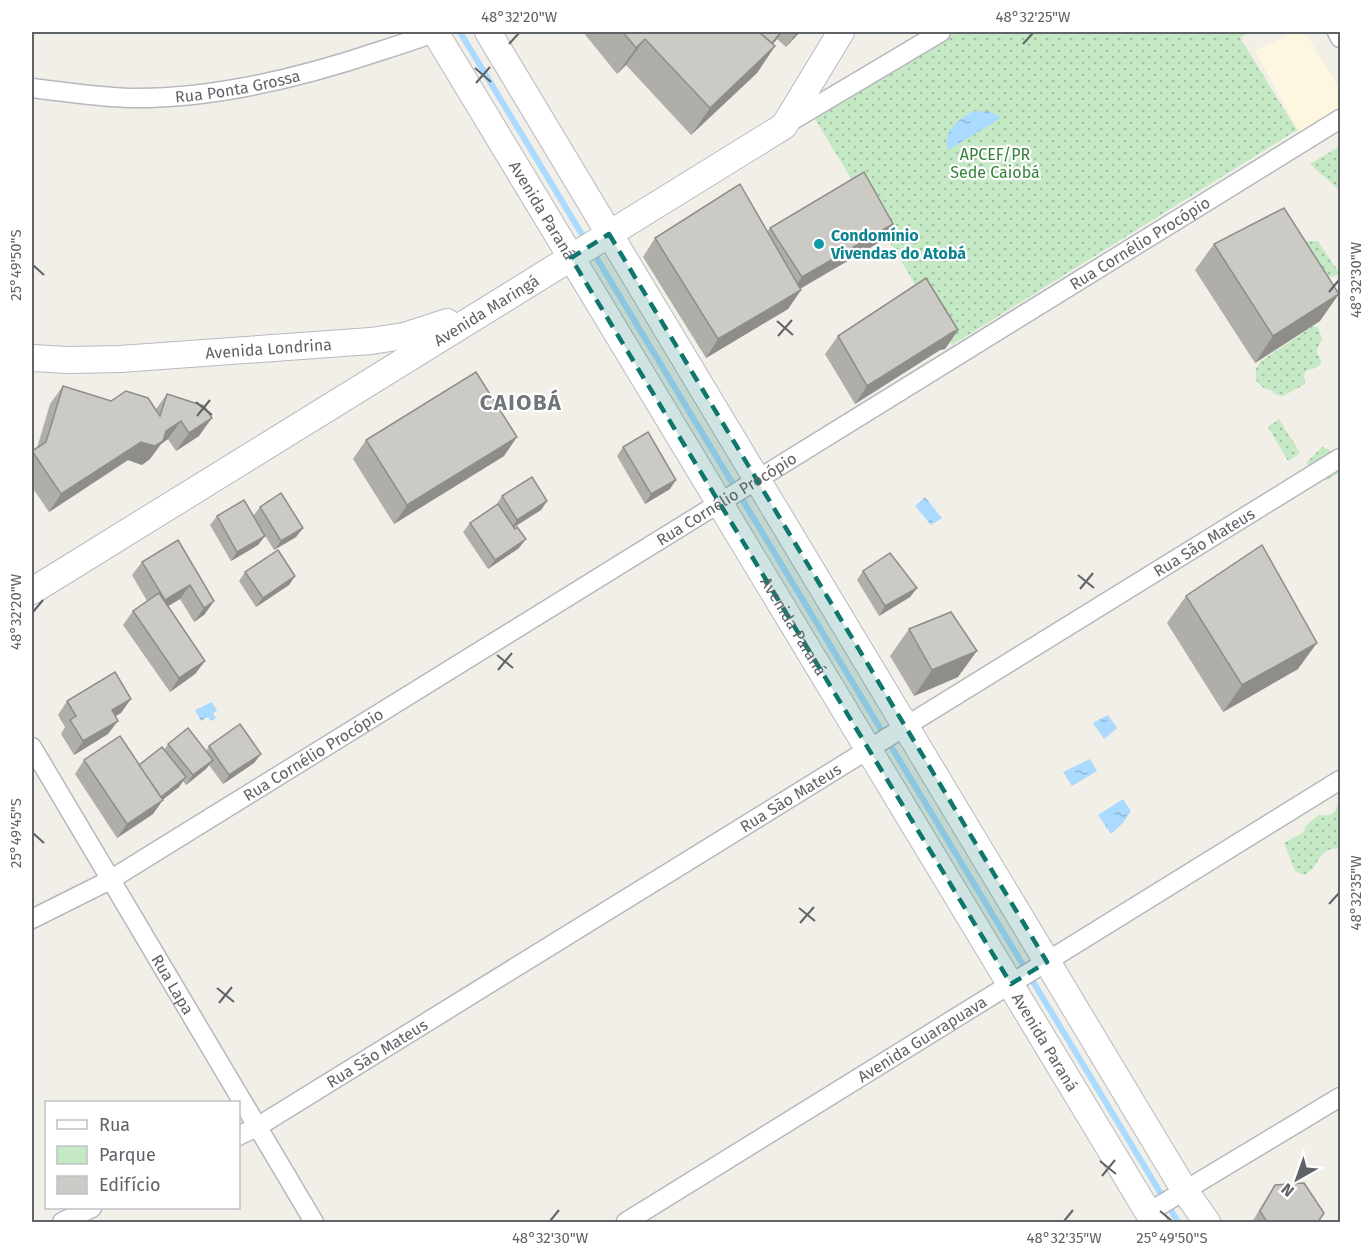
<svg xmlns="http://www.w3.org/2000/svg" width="1372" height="1254" viewBox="0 0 1372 1254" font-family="'Fira Sans',sans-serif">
	<defs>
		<pattern id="green-dots" width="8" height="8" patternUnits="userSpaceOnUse" patternTransform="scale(1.5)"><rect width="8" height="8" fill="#c5e8c5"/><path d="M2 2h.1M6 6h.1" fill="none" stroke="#a3c0a4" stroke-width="1.8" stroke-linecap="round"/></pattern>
		<pattern id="water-ripples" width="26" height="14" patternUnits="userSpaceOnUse" patternTransform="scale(1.5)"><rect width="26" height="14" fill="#aadaff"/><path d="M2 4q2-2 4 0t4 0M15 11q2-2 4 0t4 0" fill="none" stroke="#8eb4d2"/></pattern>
	</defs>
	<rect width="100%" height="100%" fill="#f1efe8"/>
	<path fill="#fef7e0" d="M1295,32h10l35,58v23l-38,23 -47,-85z"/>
	<g fill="url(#green-dots)">
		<path d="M954,32h296l-10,6 57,92 -345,215 -137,-226z"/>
		<path d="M1340,146v49l-3,-7 -27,-24z"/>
		<path d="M1306,241h12l22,33 -13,4 -47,-21z"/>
		<path d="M1313,326l5,1 4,12 -6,13c12,15 0,15 -10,19l-2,4 1,9 -22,12 -9,-2 -2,-4c-8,0 -11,-4 -16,-10v-11l5,-8z"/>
		<path d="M1279,419l21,34 -12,8 -20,-34z"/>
		<path d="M1322,447l13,5 5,-5v25l-13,8h-7l-12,-8 -1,-10z"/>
		<path d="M1340,792v56c-4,1 -9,0 -13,3 -11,6 -10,20 -24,24l-8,-4 -11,-28 20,-11 1,-5 13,-12c22,3 18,-9 22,-23z"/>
	</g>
	<g fill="url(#water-ripples)">
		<path d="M974,111l18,1 9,6 -53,32c-6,-19 11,-31 26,-39z"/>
		<path d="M925,497l17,21 -11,7 -16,-19z"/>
		<path d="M212,702l5,9 -4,2 3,5 -5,3 -3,-4 -7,4 -6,-11z"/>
		<path d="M1108,715l9,13 -13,11 -11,-16z"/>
		<path d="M1090,759l7,12 -25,15 -9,-14z"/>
		<path d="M1123,799l8,12 -8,12 -12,11 -13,-19z"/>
	</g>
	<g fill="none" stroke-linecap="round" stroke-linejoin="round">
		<g stroke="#aadaff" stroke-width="6">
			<path d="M460,32l126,209"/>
			<path d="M593,252l585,970"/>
		</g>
		<g stroke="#b5b8bc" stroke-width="21">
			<g id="street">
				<path d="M1337,32l3,6"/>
				<path id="s1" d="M32,88c33,4 66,9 99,10 83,1 172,-21 249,-47 19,-6 38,-12 56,-19"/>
				<path d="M788,123l153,-91"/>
				<path id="s2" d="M32,747l282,475"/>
				<path id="s3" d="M32,919l78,-39 1230,-761"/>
				<path id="s4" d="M238,1136l19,-9 1083,-669"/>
				<path d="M1149,1212l191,-115"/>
				<path d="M62,1222l30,-14"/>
				<path id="s5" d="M626,1222l714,-442"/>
			</g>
		</g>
		<g stroke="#b6babf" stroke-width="28">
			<g id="secondary">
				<path id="s6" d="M435,32l719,1190"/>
				<path d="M488,32l697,1159 22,31"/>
				<path id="s7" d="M32,358l36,2 52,-1 251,-18 33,-5 43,-14"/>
				<path id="s8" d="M32,591l752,-465 57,-94"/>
			</g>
		</g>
		<use href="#street" stroke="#fff" stroke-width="18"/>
		<use href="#secondary" stroke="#fff" stroke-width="26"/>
	</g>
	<g fill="#afaea9">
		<path d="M583,32h217l-14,15 -9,-8 -4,5 2,2 -18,27 -66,62 -65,-70 -9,9z"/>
		<path d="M770,228l110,14 -80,47 1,1 -13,19 -82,49 -63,-101 12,-19 112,-6z"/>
		<path d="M1214,244l106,77 -65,42 -60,-93z"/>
		<path d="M958,330l-13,19 -5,1 -85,54 -30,-50 13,-18z"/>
		<path d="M63,386l48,15 45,8 11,-15 32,42 -23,15 -8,-12 -7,5 -11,15 -8,6 -14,-5 -79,52 -17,-25v-35l5,-4 13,-44z"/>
		<path d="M366,440l138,16 -110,68 -41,-65z"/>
		<path d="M623,447l47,42 -25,15 -28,-48z"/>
		<path d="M502,496l45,5 -6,9 -27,17 5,21 -31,21 -25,-37 7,-9 26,-18z"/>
		<path d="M260,507l43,21 -7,9 -22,13 -21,-34z"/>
		<path d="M217,516l48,20 -7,9 -27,16 -21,-36z"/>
		<path d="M178,540l36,61 -10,14 -10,7 -14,-23 -12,7 37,55 -10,13 -25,18 -47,-67 10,-14 14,-10 -15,-26 10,-13z"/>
		<path d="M863,571l54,17 -7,9 -31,19 -22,-36z"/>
		<path d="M245,572l50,4 -6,9 -33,22 -17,-26z"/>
		<path d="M1186,596l112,73 -75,43 -56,-89z"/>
		<path d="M909,629l49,48 -44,19 -24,-40z"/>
		<path d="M67,701l54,12 -6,3 -7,18 -34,21 -13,-21 4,-7 -7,-12z"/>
		<path d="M168,744l38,7 3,-5 52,8 -7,9 -31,21 -14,-19 -3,4 -20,16 -3,-4 -4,6 -16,12 -10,15 -36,24 -42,-64 9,-14 55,5 25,-15z"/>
		<path d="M1275,1185l43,37h-66l14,-23z"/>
	</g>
	<g fill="#8f8d8a">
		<path d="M781,32h1l-5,7 -21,25 10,-14z"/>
		<path d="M797,32h3l-14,15z"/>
		<path d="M645,39l-19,26 -9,9 19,-26z"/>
		<path d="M775,46l-18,27 -66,62 19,-27z"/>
		<path d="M893,224l-13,18 -91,53 13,-18z"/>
		<path d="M801,290l-13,19 -82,49 12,-19z"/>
		<path d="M1339,294l-19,27 -65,42 18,-27z"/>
		<path d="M958,330l-13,19 -5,1 -85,54 12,-18 86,-54z"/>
		<path d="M212,418l-13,18 -23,15 13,-18z"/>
		<path d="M181,421l-13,18 -7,5 -11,15 -8,6 -14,-5 -79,52 12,-18 80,-52 25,-11z"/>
		<path d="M517,437l-13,19 -110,68 13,-19z"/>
		<path d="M676,480l-6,9 -25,15 6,-10z"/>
		<path d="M547,501l-6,9 -30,19 6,-9z"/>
		<path d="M303,528l-7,9 -22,13 7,-9z"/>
		<path d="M265,536l-7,9 -27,16 6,-9z"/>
		<path d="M526,539l-7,9 -31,21 7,-9z"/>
		<path d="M295,576l-6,9 -33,22 7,-9z"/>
		<path d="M190,585l-10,14 -25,15 10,-14z"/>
		<path d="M917,588l-7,9 -31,19 6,-10z"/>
		<path d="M214,601l-10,14 -10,7 10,-14z"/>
		<path d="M1317,643l-19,26 -75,43 19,-27z"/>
		<path d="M977,651l-19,26 -44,19 18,-26z"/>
		<path d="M205,661l-10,13 -25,18 9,-14z"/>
		<path d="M131,699l-10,14 -19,11 10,-14z"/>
		<path d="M118,721l-10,13 -34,21 9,-14z"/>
		<path d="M261,754l-7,9 -31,21 6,-9z"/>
		<path d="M213,760l-7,9 -20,16 7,-10z"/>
		<path d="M186,777l-7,10 -19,15 3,-2 -10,14 -36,24 10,-14z"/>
	</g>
	<g fill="#cccac5" stroke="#8f8d8a" stroke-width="1.5">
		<path d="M623,32h136l16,14 -65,62 -65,-69 -9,9z"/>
		<path d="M759,32h22l-9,11z"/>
		<path d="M864,172l29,52 -91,53 -32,-49z"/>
		<path d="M740,184l61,106 -83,49 -63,-101z"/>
		<path d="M1284,208l55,86 -66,42 -59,-92z"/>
		<path d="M926,278l32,52 -5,2 -86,54 -29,-50z"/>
		<path d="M476,372l41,65 -110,68 -41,-65z"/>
		<path d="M63,386l48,15 15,-10 22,7 12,18 7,-22 37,12 8,12 -23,15 -8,-12 -15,10 -3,10 -8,5 -14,-4 -80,52 -29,-43 14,-9z"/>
		<path d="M648,432l28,48 -25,14 -28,-47z"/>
		<path d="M532,477l15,24 -30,19 -15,-24z"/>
		<path d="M281,493l22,35 -22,13 -21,-34z"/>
		<path d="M244,500l21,36 -28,16 -20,-36z"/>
		<path d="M498,504l17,25 2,-2 9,12 -31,21 -25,-37z"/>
		<path d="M178,540l36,61 -10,7 -14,-23 -25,15 -23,-38z"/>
		<path d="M1262,545l55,98 -75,42 -56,-89z"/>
		<path d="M278,550l17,26 -32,22 -18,-26z"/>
		<path d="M890,553l27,35 -32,18 -22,-35z"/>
		<path d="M159,593l46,68 -26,17 -46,-67z"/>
		<path d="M951,612l26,39 -45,19 -23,-41z"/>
		<path d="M115,672l16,27 -19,11 6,11 -35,20 -13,-21 6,-4 -9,-15z"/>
		<path d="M240,724l21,30 -32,21 -20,-29z"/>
		<path d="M188,728l25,32 -20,15 -25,-31z"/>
		<path d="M120,736l43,64 -36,24 -43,-64z"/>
		<path d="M162,747l24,30 -25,20 -22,-32z"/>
		<path d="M1304,1183l20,30 -6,9h-51l-7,-11 15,-26z"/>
	</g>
	<path fill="#0f766e" fill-opacity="0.2" stroke="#0f766e" stroke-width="4.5" stroke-dasharray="12 8" stroke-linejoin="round" d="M609,234l438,728 -36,22 -440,-726z"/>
	<path fill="none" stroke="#5f6368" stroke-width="2" d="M509,44l10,-11M1023,44l10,-11M475,68l16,14M476,83l14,-16M33,265l11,10M1329,292l10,-12M777,321l16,14M778,336l14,-16M196,402l16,13M197,416l13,-16M1078,575l16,13M1080,589l13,-16M33,612l10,-12M497,655l16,13M498,670l14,-17M33,833l11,10M1329,904l10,-11M799,908l16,13M800,923l14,-16M217,988l17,14M219,1003l13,-16M1100,1161l16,13M1102,1176l13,-16M1160,1211l12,10M550,1221l9,-11M1064,1221l9,-11"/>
	<circle fill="#0f9aa8" stroke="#fff" stroke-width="2" cx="819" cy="244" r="6"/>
	<g text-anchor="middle" stroke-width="4.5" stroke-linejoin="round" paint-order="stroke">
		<g font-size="16" fill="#5f6368" stroke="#fff">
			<text dy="6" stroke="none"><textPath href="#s1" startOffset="207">Rua Ponta Grossa</textPath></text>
			<text dy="6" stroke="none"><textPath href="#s6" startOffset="208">Avenida Paraná</textPath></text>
			<text dy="6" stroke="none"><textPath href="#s3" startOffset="1298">Rua Cornélio Procópio</textPath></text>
			<text dy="6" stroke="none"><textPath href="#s8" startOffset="534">Avenida Maringá</textPath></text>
			<text dy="6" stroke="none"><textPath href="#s7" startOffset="237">Avenida Londrina</textPath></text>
			<text dy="6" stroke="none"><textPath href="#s3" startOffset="812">Rua Cornélio Procópio</textPath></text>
			<text dy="6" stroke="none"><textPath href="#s4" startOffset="1134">Rua São Mateus</textPath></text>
			<text dy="6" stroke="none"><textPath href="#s6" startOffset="694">Avenida Paraná</textPath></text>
			<text dy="6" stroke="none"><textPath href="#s3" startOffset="326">Rua Cornélio Procópio</textPath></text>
			<text dy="6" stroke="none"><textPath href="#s4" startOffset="648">Rua São Mateus</textPath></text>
			<text dy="6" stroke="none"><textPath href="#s2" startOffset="276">Rua Lapa</textPath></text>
			<text dy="6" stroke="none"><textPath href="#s5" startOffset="348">Avenida Guarapuava</textPath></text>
			<text dy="6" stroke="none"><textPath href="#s6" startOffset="1180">Avenida Paraná</textPath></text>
			<text dy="6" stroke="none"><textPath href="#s4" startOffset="162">Rua São Mateus</textPath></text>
		</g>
		<g font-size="16" fill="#348238" stroke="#fff">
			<text x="995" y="160">APCEF/PR<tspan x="995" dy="18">Sede Caiobá</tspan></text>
		</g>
		<g font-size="16" font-weight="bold" fill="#0d838f" stroke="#fff" text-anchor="start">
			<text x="831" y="241">Condomínio<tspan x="831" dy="18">Vivendas do Atobá</tspan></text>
		</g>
		<g font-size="22" font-weight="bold" letter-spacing="1.5" fill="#70757a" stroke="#fff">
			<text x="521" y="410">CAIOBÁ</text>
		</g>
	</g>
	<rect width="1372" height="1254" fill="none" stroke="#ffffff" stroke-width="66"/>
	<rect x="45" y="1101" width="195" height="108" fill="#ffffff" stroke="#bfc1c3" stroke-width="1.5"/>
	<rect x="57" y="1120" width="30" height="9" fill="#ffffff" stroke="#bfc1c3" stroke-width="1.5"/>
	<text x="99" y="1131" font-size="18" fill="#5f6368">Rua</text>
	<rect x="57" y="1146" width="30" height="18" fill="#c5e8c5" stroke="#bfc1c3" stroke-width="1.5"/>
	<text x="99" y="1161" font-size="18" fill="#5f6368">Parque</text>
	<rect x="57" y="1176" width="30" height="18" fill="#cccac5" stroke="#bfc1c3" stroke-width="1.5"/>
	<text x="99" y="1191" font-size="18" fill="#5f6368">Edifício</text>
	<g transform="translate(1297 1179) rotate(220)" stroke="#ffffff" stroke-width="4.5" paint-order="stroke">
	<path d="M0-4.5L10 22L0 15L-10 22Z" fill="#5f6368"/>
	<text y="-9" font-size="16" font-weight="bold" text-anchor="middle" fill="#5f6368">N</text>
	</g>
	<rect x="33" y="33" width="1306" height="1188" fill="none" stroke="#5f6368" stroke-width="2"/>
	<g font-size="15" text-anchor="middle" fill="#5f6368">
		<text x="519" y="22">48°32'20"W</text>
		<text x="1033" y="22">48°32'25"W</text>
		<text transform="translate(16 265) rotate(-90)" y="5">25°49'50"S</text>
		<text transform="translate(1356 280) rotate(-90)" y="5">48°32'30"W</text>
		<text transform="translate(16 612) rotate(-90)" y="5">48°32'20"W</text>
		<text transform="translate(16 833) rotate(-90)" y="5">25°49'45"S</text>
		<text transform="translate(1356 893) rotate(-90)" y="5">48°32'35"W</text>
		<text x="550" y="1243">48°32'30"W</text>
		<text x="1064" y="1243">48°32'35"W</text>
		<text x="1172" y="1243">25°49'50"S</text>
	</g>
</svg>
